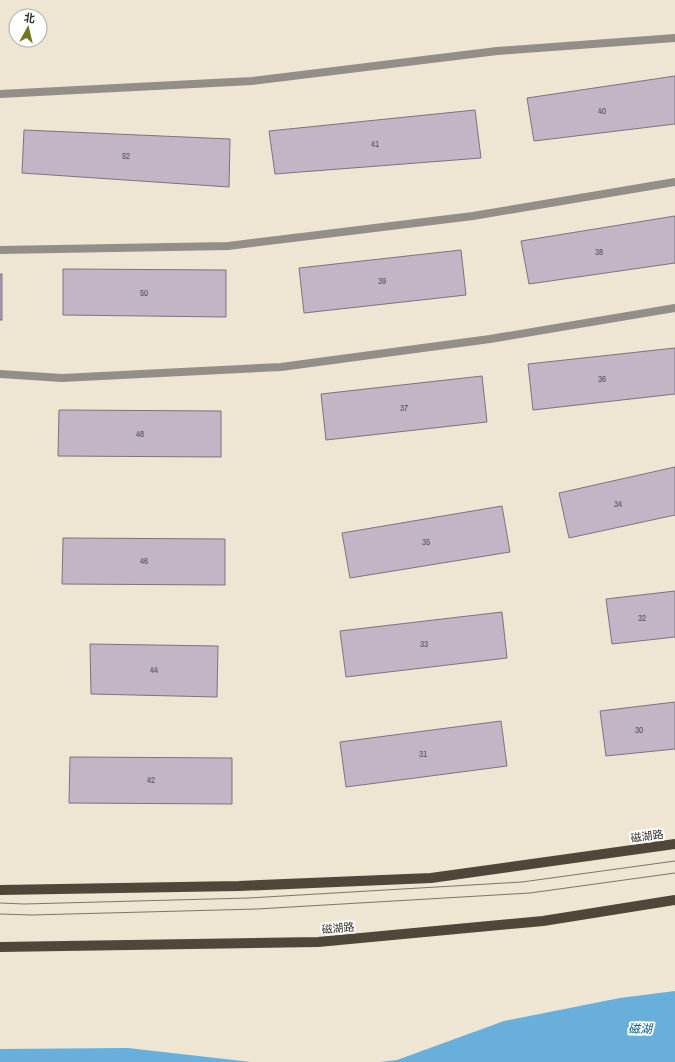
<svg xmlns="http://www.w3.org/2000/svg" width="675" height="1062" viewBox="0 0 675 1062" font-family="'Archivo Narrow','Noto Sans SC',sans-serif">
	<rect width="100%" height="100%" fill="#eee5d2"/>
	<g fill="#69afdb">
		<path d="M675,991v71h-295l17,-2 107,-39 116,-23z"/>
		<path d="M128,1048l123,14h-251v-13z"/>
	</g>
	<g fill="#c2b5c6" stroke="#7d7281">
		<path d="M675,76v48l-141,17 -7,-43z"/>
		<path d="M475,110l6,48 -206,16 -6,-43z"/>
		<path d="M24,130l206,9 -1,48 -207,-14z"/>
		<path d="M675,216v47l-146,21 -8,-43z"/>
		<path d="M461,250l5,45 -162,18 -5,-45z"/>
		<path d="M63,269l163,1v47l-163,-2z"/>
		<rect x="0" y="274" width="2" height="46"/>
		<path d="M675,348v46l-142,16 -5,-46z"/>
		<path d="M482,376l5,46 -161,18 -5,-46z"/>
		<path d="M59,410l162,1v46l-163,-1z"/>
		<path d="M675,467v48l-106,23 -10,-45z"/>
		<path d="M502,506l8,46 -160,26 -8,-45z"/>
		<path d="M63,538l162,1v46l-163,-1z"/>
		<path d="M675,591v46l-63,7 -6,-45z"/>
		<path d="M502,612l5,46 -161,19 -6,-46z"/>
		<path d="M90,644l128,2 -1,51 -126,-3z"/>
		<path d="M675,702v47l-69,7 -6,-45z"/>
		<path d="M501,721l6,45 -161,21 -6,-45z"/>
		<path d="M70,757l162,1v46l-163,-1z"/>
	</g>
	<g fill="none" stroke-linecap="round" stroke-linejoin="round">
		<g stroke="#938e87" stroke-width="8">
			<path d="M0,94l252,-13 245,-30 178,-13"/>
			<path d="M0,250l228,-4 245,-30 202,-34"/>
			<path d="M0,374l62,4 219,-11 209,-28 185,-31"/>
		</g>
		<g stroke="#50473b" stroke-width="10">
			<path d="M0,890l239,-4 192,-8 244,-34"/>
			<path d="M0,947l318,-5 225,-21 132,-21"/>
		</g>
		<g stroke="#7b766a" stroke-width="1">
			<path d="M0,903l24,1 225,-6 273,-16 153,-21"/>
			<path d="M0,914l32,1 225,-6 273,-16 145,-20"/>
		</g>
	</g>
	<g text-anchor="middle" stroke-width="4" stroke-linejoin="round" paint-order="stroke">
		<g font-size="9" fill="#565050">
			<text x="602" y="114">40</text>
			<text x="375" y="147">41</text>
			<text x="126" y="159">52</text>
			<text x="599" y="255">38</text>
			<text x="382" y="284">39</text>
			<text x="144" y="296">50</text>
			<text x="602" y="382">36</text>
			<text x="404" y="411">37</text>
			<text x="140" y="437">48</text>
			<text x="618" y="507">34</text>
			<text x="426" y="545">35</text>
			<text x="144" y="564">46</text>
			<text x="642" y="621">32</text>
			<text x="424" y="647">33</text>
			<text x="154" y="673">44</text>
			<text x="639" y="733">30</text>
			<text x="423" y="757">31</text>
			<text x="151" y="783">42</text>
		</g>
		<g font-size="11" fill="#322f28" stroke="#fff">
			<text transform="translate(647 836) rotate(-8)" y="4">磁湖路</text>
			<text transform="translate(338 928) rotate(-5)" y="4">磁湖路</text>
		</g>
		<g font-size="12" font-style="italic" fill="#005d87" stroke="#fff">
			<text x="640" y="1033">磁湖</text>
		</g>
	</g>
	<g transform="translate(28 28) rotate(8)"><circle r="19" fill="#ffffff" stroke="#adaca9"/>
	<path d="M0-3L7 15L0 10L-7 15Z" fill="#74751c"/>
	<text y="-6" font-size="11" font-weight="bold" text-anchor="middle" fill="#322f28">北</text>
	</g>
</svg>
